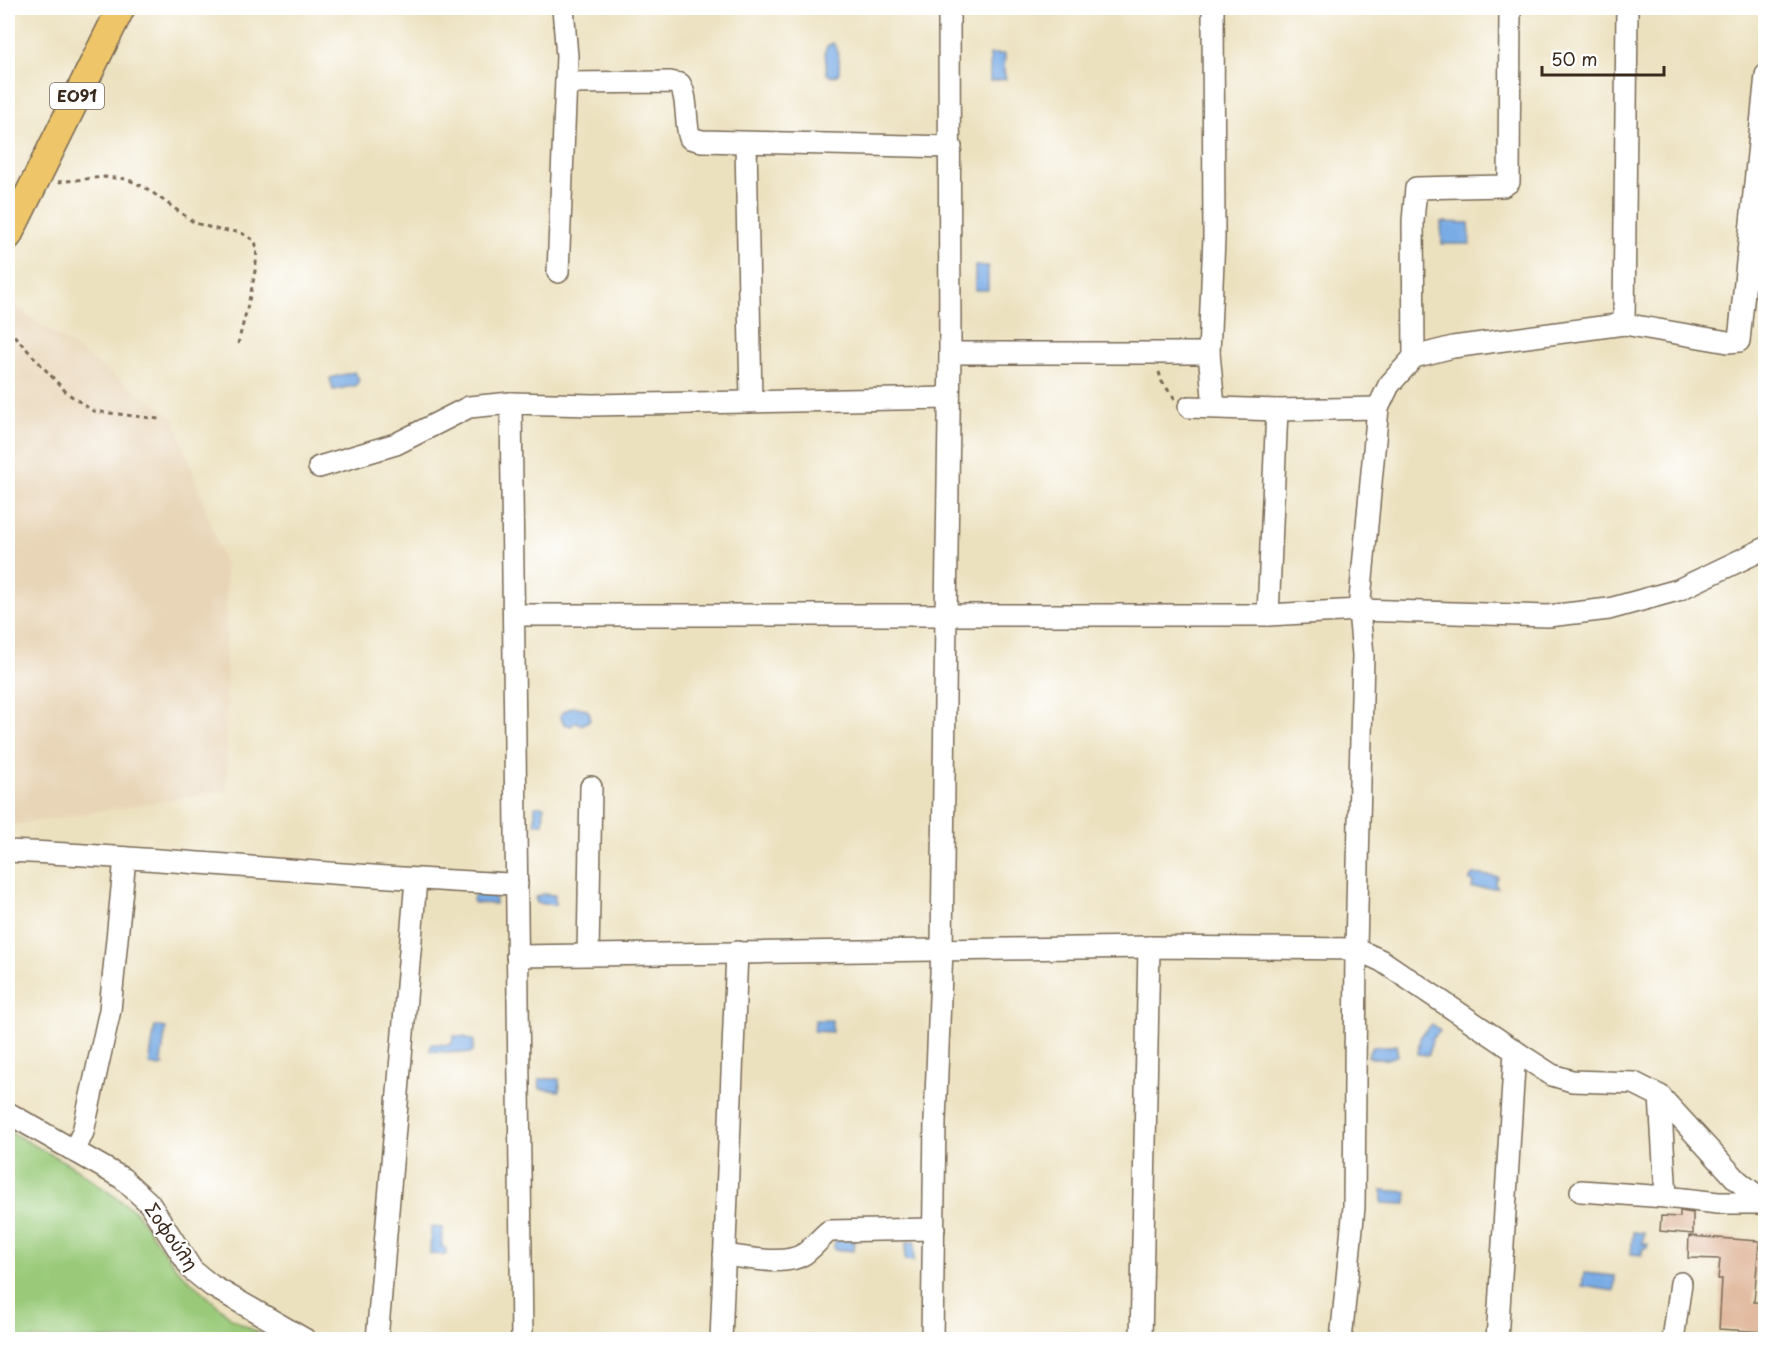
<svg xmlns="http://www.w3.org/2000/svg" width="1773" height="1347" viewBox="0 0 1773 1347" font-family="'Playpen Sans',sans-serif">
	<rect width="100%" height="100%" fill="#fff"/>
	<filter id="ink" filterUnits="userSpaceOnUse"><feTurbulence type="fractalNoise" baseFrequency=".0167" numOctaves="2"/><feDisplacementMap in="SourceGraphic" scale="12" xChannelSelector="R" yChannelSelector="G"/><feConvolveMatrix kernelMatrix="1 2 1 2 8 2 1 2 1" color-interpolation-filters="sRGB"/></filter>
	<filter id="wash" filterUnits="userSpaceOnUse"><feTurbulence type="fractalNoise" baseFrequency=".008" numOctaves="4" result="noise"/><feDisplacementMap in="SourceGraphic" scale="24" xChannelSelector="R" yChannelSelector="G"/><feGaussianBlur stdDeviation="1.35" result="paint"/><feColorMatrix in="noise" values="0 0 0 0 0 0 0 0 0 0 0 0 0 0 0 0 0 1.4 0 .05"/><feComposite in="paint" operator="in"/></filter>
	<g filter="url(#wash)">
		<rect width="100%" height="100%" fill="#ece1bf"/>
		<path fill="#e8d5b7" d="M8,301l166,117 52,150 1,223 -219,35z"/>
		<path fill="#9aca79" stroke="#6a7a4c" stroke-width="1.5" d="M8,1131l64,35 63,45 41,57 55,50 38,21h-261z"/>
		<g fill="#79ace5" stroke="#5a6b82" stroke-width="1.5">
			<path d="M833,43c6,7 8,24 5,32l-6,2 -5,-3 -2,-23 2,-5z"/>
			<path d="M990,54h15l-1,18 2,7 -16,2z"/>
			<path d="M1441,222l28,1 1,21h-28z"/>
			<rect x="975" y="266" width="13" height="24"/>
			<path d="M354,372l5,7 -2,6 -24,5 -3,-12z"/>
			<path d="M572,707c9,0 20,1 18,13l-8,5 -6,-3 -5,4 -7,-2 -4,-8 3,-4z"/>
			<path d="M535,806h9l-1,17 -8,1z"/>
			<path d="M1474,874l24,3 -3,7 3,4h-26l1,-6 -3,-1v-3z"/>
			<path d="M475,894h12l8,3v7l-21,-1 -1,-4z"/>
			<path d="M542,894l13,1v10l-18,-2 -2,-5z"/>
			<path d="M815,1020h17v12l-18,-1z"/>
			<path d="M1432,1024l8,7 -8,8 -3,16 -11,-1 2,-17z"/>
			<path d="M155,1026l11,2 -5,33 3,4 -4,2 -11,-2z"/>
			<path d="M454,1036l11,1 9,4 -1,10 -3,2 -40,-2 1,-7 20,1z"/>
			<path d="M1396,1045l2,10c-9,5 -21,6 -30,1l3,-8c5,-3 16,-1 25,-3z"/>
			<path d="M539,1079h20l1,12 -20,-2z"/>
			<path d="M1382,1190l25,2 -1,12 -24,-1z"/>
			<path d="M431,1227l12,1 -1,19 4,1v7l-16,-1z"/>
			<path d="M1633,1232l11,1 -1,11h5l-1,4 -5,1v6l-11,-1z"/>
			<path d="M835,1239l20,2 -1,10 -20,-2z"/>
			<path d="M906,1242h9l-1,19 -9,-1z"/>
			<path d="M1584,1273l31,3 -1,15 -32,-5z"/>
		</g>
		<g id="blocks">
			<g fill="#deb295">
				<path d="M1680,1211l13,2v21l-33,-3 1,-15 19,1z"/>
				<path d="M1689,1236l70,5 -5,61 12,1v29l-47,-3 3,-50h-4l2,-20 -32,-1z"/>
			</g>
		</g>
	</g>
	<g filter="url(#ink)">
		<use href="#blocks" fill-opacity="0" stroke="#796a56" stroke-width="1.5"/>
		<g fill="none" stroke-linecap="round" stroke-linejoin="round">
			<g stroke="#796a56" stroke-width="24">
				<g id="minor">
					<path d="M1213,8l1,230 -5,115 5,54"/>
					<path d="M566,83l104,-1 10,2c9,16 4,37 10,54l12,3 249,6"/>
					<path d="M746,143l5,258"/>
					<path d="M558,272l9,-216 -4,-48"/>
					<path d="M1624,324l3,-316"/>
					<path d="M950,353h259"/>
					<path d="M1414,357l-1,-136 3,-33 87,-2 6,-4 1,-174"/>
					<path d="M511,403l11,937"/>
					<path d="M1189,407l88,3 101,-2"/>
					<path d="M319,467l77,-23 73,-37 42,-4 82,2 356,-7"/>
					<path d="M514,615h754l91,-5 19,-202 11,-23 25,-28 39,-10 171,-23 104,18 11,-1 27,-266"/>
					<path d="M1268,615l9,-205"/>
					<path d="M8,851c170,7 339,27 509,33"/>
					<path d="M588,954l3,-167"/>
					<path d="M517,956l632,-9 207,2 26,12 133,90 -18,289"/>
					<path d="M1515,1051l37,24 20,6 62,2 26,13 6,101 52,6h48"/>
					<path d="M1660,1096l78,85 28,22"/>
					<path d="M8,1113l114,65 27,25 43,67 20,16 94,54"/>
					<path d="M74,1151l9,-19 27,-122 15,-152"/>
					<path d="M1581,1191l85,6"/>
					<path d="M724,1255c22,2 61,12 80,-1 9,-6 16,-16 25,-23l105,-2"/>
					<path d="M377,1340l39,-460"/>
					<path d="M721,1340l16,-388"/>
					<path d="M932,1340l3,-219 7,-172 4,-334 4,-262 -1,-345"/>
					<path d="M1141,1340l8,-393"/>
					<path d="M1341,1340l13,-133 2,-258 7,-294 -4,-45 189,6 61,-7 69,-19 88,-42"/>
					<path d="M1673,1340l8,-57"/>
				</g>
			</g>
			<g stroke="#796a56" stroke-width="30">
				<path id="major" d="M8,236l113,-228"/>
			</g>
			<g stroke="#796a56" stroke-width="3" stroke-dasharray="4.5 4.5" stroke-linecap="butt">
				<path d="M58,182l46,-5 23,2 19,9 49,35 24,7 21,2 15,9c7,21 -12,80 -17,103"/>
				<path d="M8,329l59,64 26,18 66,8"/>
				<path d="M1159,372l3,10 13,17"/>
			</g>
			<use href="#minor" stroke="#fff" stroke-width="21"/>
			<use href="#major" stroke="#eec569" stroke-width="27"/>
		</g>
	</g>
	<g text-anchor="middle" stroke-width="4.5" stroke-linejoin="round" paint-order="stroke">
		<rect fill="#fff" stroke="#766a62" stroke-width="1.5" x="50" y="83" width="54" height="26" rx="4.5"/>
		<g font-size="16" font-weight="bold" fill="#3b2a1e">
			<text x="77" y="102">ΕΟ91</text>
		</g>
		<g font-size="18" fill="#3b2a1e" stroke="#fff">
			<text transform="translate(171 1237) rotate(55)" y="6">Σοφούλη</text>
		</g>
	</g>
	<rect width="1773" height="1347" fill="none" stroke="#fff" stroke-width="30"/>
	<path d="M1542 66v9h122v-9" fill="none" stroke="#3b2a1e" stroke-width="3"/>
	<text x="1551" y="66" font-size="18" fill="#3b2a1e" stroke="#ffffff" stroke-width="4.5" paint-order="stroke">50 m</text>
</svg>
